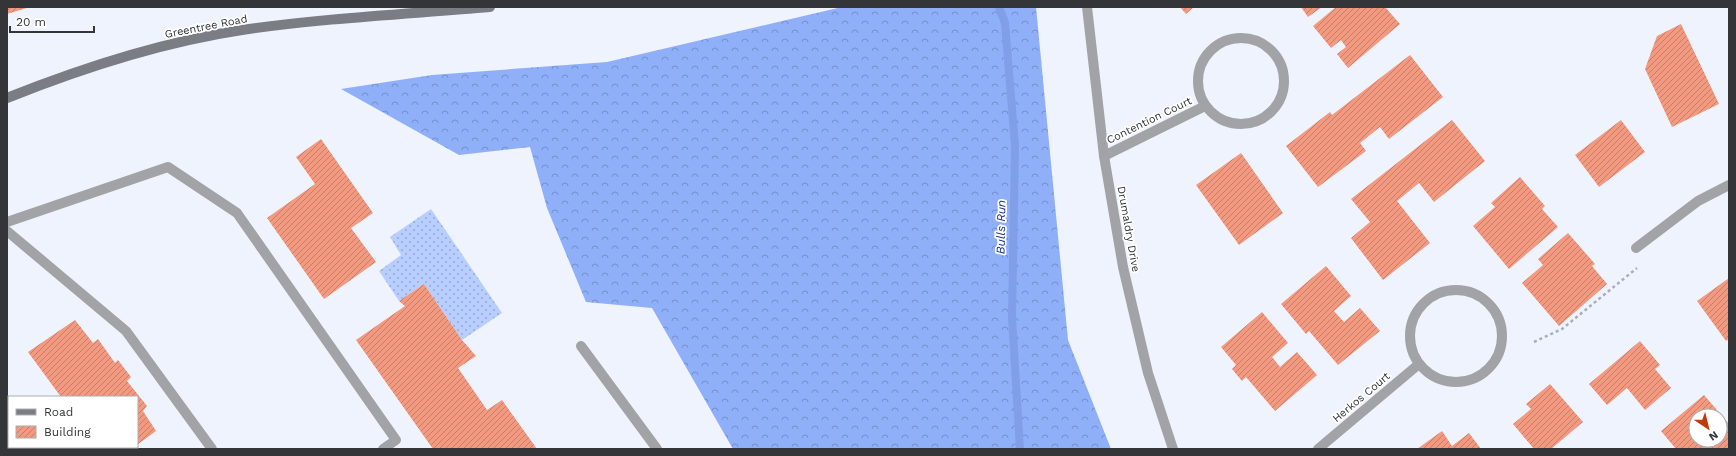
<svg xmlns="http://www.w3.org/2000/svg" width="1736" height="456" viewBox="0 0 1736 456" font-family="'Work Sans',sans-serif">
	<defs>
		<pattern id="grass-dots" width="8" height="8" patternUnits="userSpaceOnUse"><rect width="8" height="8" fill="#b8ceff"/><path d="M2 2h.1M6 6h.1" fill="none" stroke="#96a8cf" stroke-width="1.8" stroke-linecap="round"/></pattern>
		<pattern id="forest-crowns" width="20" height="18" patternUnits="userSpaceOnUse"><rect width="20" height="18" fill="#90aff9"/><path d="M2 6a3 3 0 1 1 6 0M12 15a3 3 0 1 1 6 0" fill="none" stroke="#768fcb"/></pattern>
		<pattern id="building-hatch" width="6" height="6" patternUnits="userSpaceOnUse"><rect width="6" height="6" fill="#f29980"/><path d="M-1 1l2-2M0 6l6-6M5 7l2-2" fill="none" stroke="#c57e6a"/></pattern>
	</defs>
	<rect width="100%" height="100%" fill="#eef3fd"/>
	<path fill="url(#grass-dots)" d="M431,209l71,104 -40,27 -38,-56 -25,17 -20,-30 22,-16 -11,-18z"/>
	<path fill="url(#forest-crowns)" d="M842,7h194l32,333 43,109h-378l-81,-141 -66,-6 -39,-94 -17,-61 -71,8 -118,-66 91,-14 175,-13z"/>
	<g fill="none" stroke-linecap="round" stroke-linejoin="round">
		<path stroke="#819fe9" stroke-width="8" d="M999,7l6,16 10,123 -3,172 8,131"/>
	</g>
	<g fill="url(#building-hatch)" fill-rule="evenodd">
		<path d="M7,7h23l-23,7z"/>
		<path d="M1180,7h14l-8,7z"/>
		<path d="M1301,7h21l-14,10z"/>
		<path d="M1336,7h49l15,17 -52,44 -11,-14 9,-7 -5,-7 -10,8 -18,-22z"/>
		<path d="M1681,24l38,80 -47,23 -27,-58 12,-33z"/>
		<path d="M1410,55l33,42 -54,42 -9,-12 -20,16 6,8 -48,36 -32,-41 44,-34 2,3z"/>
		<path d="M1452,120l33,41 -51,41 -15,-19 -22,18 33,42 -47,37 -32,-42 19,-16 -19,-23z"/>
		<path d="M1621,120l24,32 -46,35 -24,-32z"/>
		<path d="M321,139l52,74 -22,15 25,34 -52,37 -57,-81 48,-34 -19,-27z"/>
		<path d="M1241,153l42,60 -44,32 -43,-60z"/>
		<path d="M1520,177l25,29 -3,3 16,18 -49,42 -36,-43 22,-19 -4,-4z"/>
		<path d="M1568,233l27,31 -3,2 15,18 -48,42 -37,-43 21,-18 -5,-6z"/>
		<path d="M1326,266l25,30 -17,15 10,11 16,-14 20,23 -42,34 -29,-34 -3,3 -25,-30z"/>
		<path d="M1729,278v61l-3,2 -29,-40z"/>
		<path d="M424,284l38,56 14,16 -18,12 29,42 15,-10 35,49h-104l-77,-109 49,-34 -6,-5z"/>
		<path d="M1262,312l26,31 -16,14 8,10 17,-15 20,23 -42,36 -29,-34 -4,4 -10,-12 4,-4 -15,-18z"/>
		<path d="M75,320l18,23 5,-4 17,24 3,-3 13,17 -4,4 20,25 -4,5 13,20 -19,14v-48h-76l-33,-45z"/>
		<path d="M1640,341l20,24 -5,4 16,19 -26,22 -18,-22 -20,17 -18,-21z"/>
		<path d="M1550,384l33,38 -32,27h-17l-21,-25 18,-15 -5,-5z"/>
		<path d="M1704,395l25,29v25h-53l-15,-18zM1696,416h24v24h-24z"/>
		<path d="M1442,431l10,15 17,-13 12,16h-64z"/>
		<path d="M97,447h38l-3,2h-33z"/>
	</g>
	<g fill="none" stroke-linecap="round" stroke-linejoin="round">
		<path stroke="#aaaeb5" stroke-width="2.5" stroke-dasharray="3 3" stroke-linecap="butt" d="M1534,342l28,-13 75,-61"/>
		<g stroke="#a1a3a7" stroke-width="10">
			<path d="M7,222l161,-55 69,46 159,227 -13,9"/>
			<path d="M7,231l119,100 86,118"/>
			<path d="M581,346l76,103"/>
		</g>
		<g stroke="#a1a3a7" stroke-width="10">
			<path d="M1087,7l17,149 19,111 25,106 25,76"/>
			<circle cx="1241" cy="81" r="43"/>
			<path d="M1104,156l101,-50"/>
			<path d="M1636,248l62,-47 31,-16"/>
			<circle cx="1456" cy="336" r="46"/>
			<path d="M1318,449l101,-85"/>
		</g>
		<path stroke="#7a7d83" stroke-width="10" d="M7,98c75,-30 155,-56 235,-68 82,-12 166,-16 248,-23"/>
	</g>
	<g text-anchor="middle" stroke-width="3.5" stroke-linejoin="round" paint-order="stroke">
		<g font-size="11" fill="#333539" stroke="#fff">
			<text transform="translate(206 26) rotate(-11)" y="4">Greentree Road</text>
			<text transform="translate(1149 120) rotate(-26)" y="4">Contention Court</text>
			<text transform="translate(1129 229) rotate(80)" y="4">Drumaldry Drive</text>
			<text transform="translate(1361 397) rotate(-40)" y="4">Herkos Court</text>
		</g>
		<g font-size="12" font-style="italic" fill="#1c3589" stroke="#fff">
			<text transform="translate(1001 227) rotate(-89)" y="4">Bulls Run</text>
		</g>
	</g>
	<rect width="1736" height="456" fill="none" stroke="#333539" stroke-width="16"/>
	<rect x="8" y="396" width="130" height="52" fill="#ffffff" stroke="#adaeb0"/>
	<rect x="16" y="409" width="20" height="6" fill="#7a7d83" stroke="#adaeb0"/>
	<text x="44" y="416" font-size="12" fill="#333539">Road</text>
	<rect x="16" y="426" width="20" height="12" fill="url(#building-hatch)" stroke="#adaeb0"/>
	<text x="44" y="436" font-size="12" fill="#333539">Building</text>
	<g transform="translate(1708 428) rotate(145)"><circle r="19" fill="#ffffff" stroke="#adaeb0"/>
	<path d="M0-3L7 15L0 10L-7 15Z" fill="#c23a07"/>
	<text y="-6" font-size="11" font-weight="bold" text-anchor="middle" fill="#333539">N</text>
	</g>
	<path d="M10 26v6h84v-6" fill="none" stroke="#333539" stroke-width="2"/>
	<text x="16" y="26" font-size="12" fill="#333539" stroke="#ffffff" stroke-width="3" paint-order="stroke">20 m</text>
</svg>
